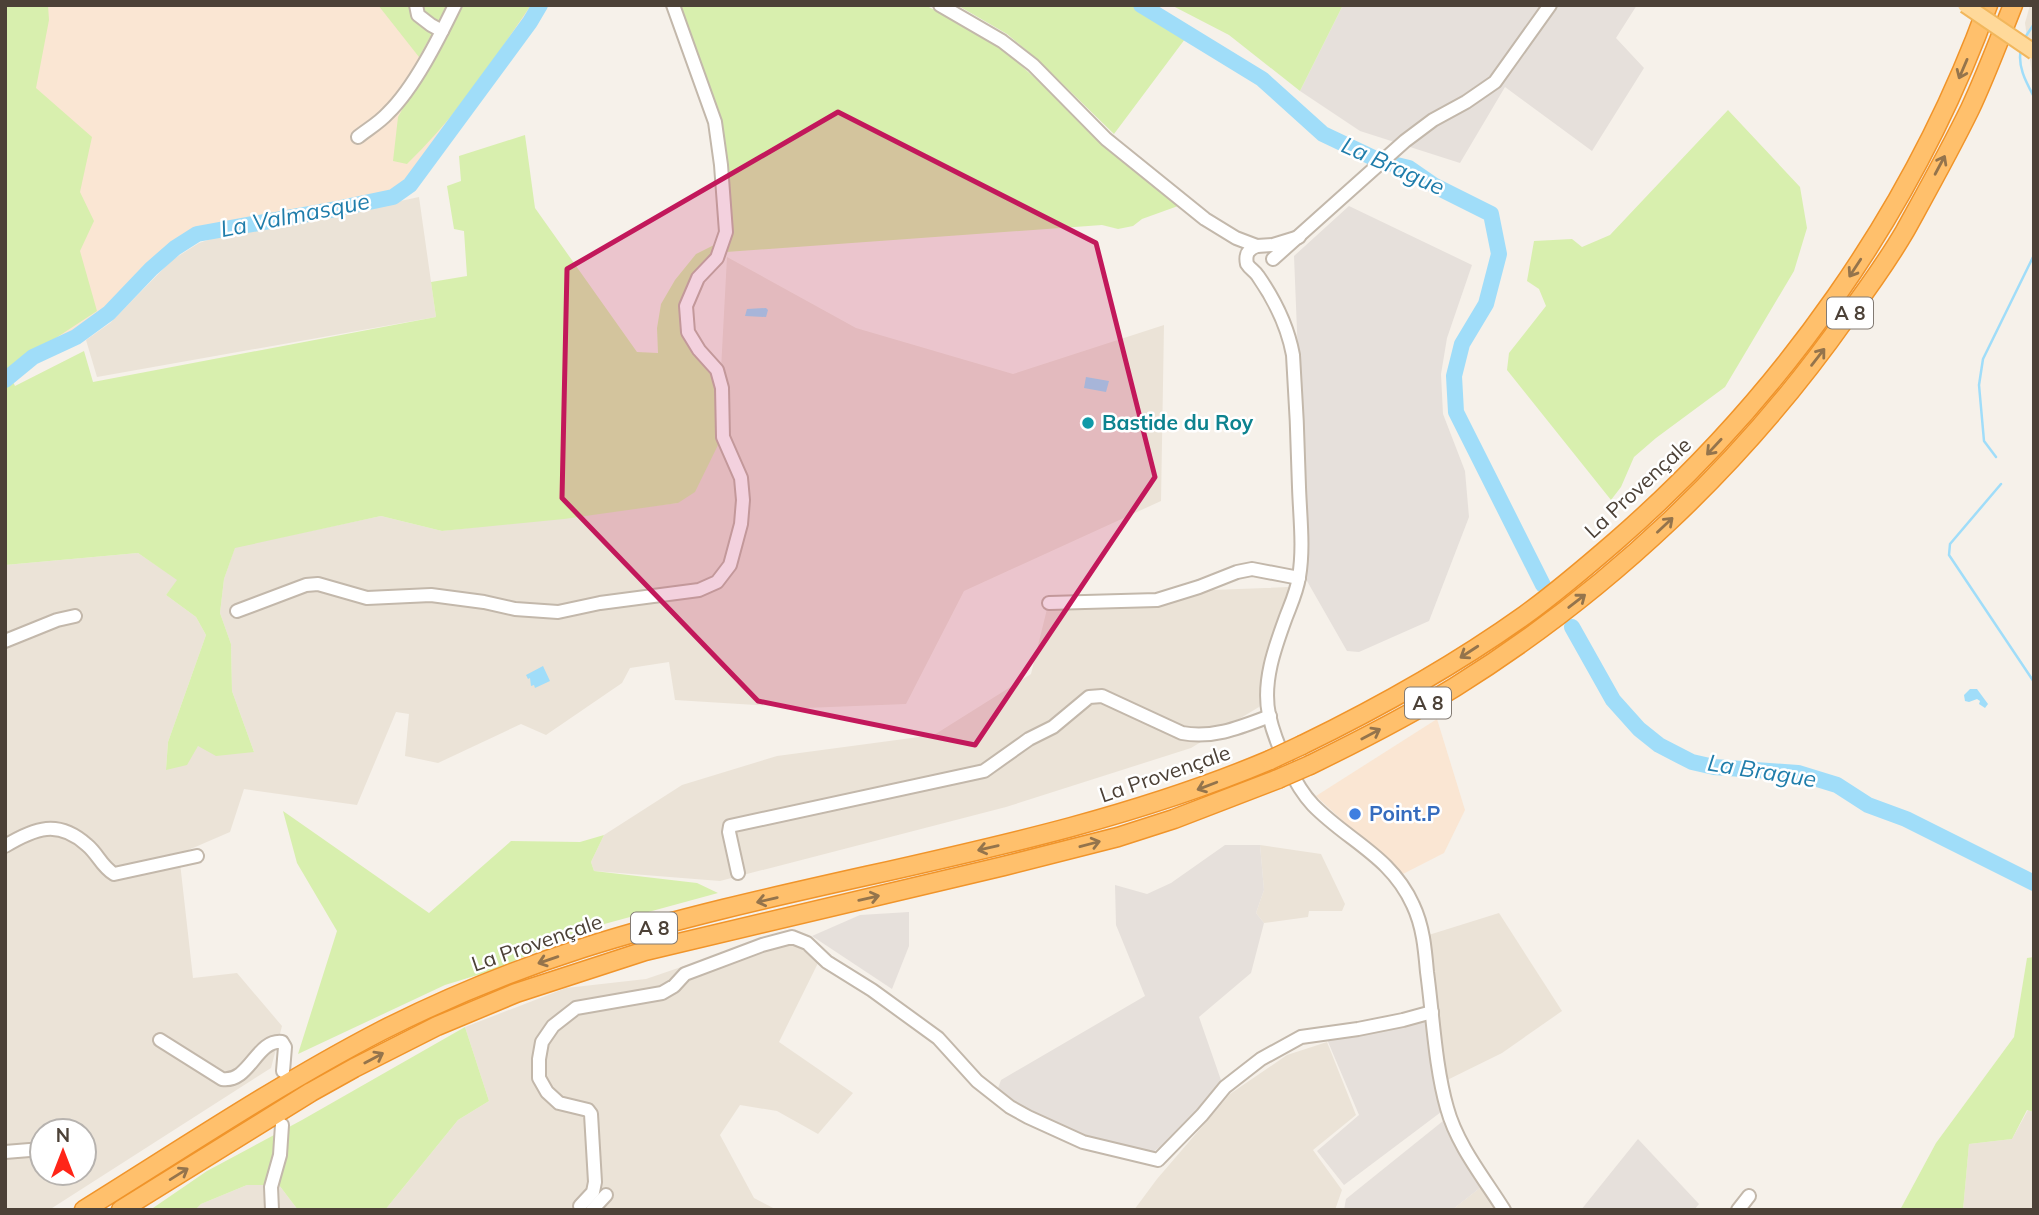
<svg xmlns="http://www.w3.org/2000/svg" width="2039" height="1215" viewBox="0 0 2039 1215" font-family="Mulish,sans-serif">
	<rect width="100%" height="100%" fill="#f6f1ea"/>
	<g fill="#ebe3d7" fill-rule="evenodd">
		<path d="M2030,5h4v73l-2,-4 -7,-51z"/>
		<path d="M419,197l17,120 -339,60 -11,-37 24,-17 62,-63 27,-17 30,-10 106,-18z"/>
		<path d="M727,257l129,71 157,46 151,-49 -3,176 -197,90 -58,113 -101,4 -130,-8 -6,-38 -39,6 -8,15 -76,52 -25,-11 -83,39 -33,-7 4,-42 -13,-2 -39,93 -113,-16 -14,43 -51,22 14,124 44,-5 45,53 -11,42 -222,142h-44v-645l133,-12 40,27 -12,15 30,22 10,18 -38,107 -2,28 32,-24 56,6 -22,-61 -1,-47 -11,-31 4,-34 11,-32 146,-31 61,15 236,-28 41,-96zM42,1131h42v42h-42z"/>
		<path d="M1289,587l-30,120 -68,41 -185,59 -286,74 -126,-10 -3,-9 13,-27 78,-50 95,-29 157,-21 97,-61 16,-65 165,-19z"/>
		<path d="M1260,845l61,9 24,50 -3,7h-33l-1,6 -44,6 -8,-10 8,-23z"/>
		<path d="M1499,913l63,98 -60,42 -65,32 -18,-147z"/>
		<path d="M781,933l38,28 -40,81 74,51 -35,41 -41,-23 -37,-6 -20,30 34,63 23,12h-392l73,-90 31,-19 -24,-74 101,-39 80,-9z"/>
		<path d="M1327,1042l29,73 -43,35 29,40 -7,20h-201l23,-31 73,-85 57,-39z"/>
		<path d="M2028,1110l6,2v98h-71l6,-66 43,-5z"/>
		<path d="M247,1185h32l19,25h-103l6,-6z"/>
		<path d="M1481,1187l14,23h-43z"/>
	</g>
	<g fill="#fae6d3">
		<path d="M5,5h535l-10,17 -120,163 -17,12 -62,13 -134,24 -22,14 -24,21 -42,44 -33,24 -43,20 -28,23z"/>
		<path d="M1437,719l28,91 -21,43 -43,22 -85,-79z"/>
	</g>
	<g fill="#e6e0db">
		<path d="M1343,5h294l-21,33 28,30 -52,83 -87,-64 -45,76 -100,-32 -60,-40z"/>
		<path d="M1349,206l123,59 -25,73 -6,36 2,40 22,57 4,46 -40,104 -70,31 -12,-1 -40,-70 -13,-325z"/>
		<path d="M1225,845h35l4,45 -8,23 8,10 -13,50 -52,44 23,66 -42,48 -28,22 -42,-8 -57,-21 -56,-33 4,-11 144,-84 -29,-71 -1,-40 32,9 24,-11z"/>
		<path d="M909,912v34l-17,43 -80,-53 48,-21z"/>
		<path d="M1426,1020l15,92 -97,73 -27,-34 42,-36 -33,-78z"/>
		<path d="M1443,1121l38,66 -29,23h-108l2,-11z"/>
		<path d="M1638,1139l61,65 -5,6h-113z"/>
	</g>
	<g fill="#d8efae">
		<path d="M5,5h43l1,15 -13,68 56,49 -12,55 14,29 -14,30 17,60 -90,59 8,16 69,-35 9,31 343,-65 -5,-35 36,-6 -3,-45 -10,-2 -7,-43 14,-5 -2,-25 66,-21 10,73 102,144 21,1 -1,-25 4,-24 14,-24 21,-26 26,-13 -10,15 -28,67 4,22 29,32 3,26 -2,42 -23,47 -17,11 -114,16 -122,12 -61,-15 -146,32 -11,31 -4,34 11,31 1,47 22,61 -38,4 -18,-10 -11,19 -21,5 2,-28 38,-107 -10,-18 -30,-22 11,-15 -39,-27 -133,12z"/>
		<path d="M378,5h70l-29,52z"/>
		<path d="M460,5h71c-39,57 -74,111 -124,159l-14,-3 5,-44z"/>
		<path d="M679,5h246l48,25 34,23 38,34 67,66 66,53 -36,13 -9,7 -15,3 -16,-4 -376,27 4,-13 -7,-96z"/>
		<path d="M957,5h176l52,34 -71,95 -76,-74 -31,-26z"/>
		<path d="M1171,5h172l-43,86 -71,-56z"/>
		<path d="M1728,110l72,77 7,41 -13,43 -69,116 -69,51 -22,19 -13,30 -10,13 -104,-130 2,-17 37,-47 -7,-17 -12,-8 7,-40 38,-2 10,8 28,-12z"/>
		<path d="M283,811l146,102 82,-72 69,1 24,-7 -13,27 3,9 103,12 21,10 -132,36 -92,41 -49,15 -147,69 39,-123 -40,-68z"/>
		<path d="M2034,957v155l-7,-2 -15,29 -43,5 -6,66h-63l36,-67 78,-106 13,-79z"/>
		<path d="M465,1027l24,74 -31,19 -73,90h-87l-19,-25h-32l-46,19 -6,6h-45l57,-39 95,-51z"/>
	</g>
	<g fill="#a0ddf9">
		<path d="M766,308l2,2 -2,7 -21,-1 2,-7z"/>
		<path d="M1086,377l23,4 -3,11 -22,-4z"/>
		<path d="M543,666l7,15 -15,7 -1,-3 -3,1 -1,-8 -2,1 -2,-4z"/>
		<path d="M1970,689h7l11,15 -3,4 -6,-4 1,-3 -3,-2 -8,3 -4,-1 -1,-6z"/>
	</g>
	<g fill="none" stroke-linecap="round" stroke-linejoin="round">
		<g stroke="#a0ddf9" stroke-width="2.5">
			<path d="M2024,39l10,-15"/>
			<path d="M2021,49c-4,17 5,33 13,48"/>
			<path d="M1996,457l-12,-16 -5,-56 4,-26 51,-104"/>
			<path d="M2001,484l-51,60 -1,11 85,127"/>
		</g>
		<g stroke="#a0ddf9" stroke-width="16">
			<path d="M1141,5l121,74 61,55 57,27 29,7 26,18 56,28 8,40 -13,50 -24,40 -8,32 2,36 87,173"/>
			<path d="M5,380l28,-23 43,-20 33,-24 42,-44 24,-21 22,-14 134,-24 62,-13 17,-12 120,-163 10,-17"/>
			<path d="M1572,627l41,73 26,29 20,16 33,17 22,5 84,6 39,12 31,20 38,14 128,64"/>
		</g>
		<g stroke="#c3b8ab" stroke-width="16">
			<g id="minor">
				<path d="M416,5l2,10 13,10 11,6"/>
				<path d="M940,5l62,36 31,24 73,74 99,80 31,19 21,8 16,-1 26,-8"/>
				<path d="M358,137c10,-8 21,-14 30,-24 26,-25 51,-75 67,-108"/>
				<path d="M1257,246c-9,3 -12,9 -10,18 3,5 8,7 11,12 16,23 30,52 35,79 3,44 5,88 6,132 1,30 5,61 0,90 -2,14 -8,27 -13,40 -11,30 -24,65 -17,98 6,27 25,70 44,90 35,36 78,51 100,100 10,21 12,44 14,67 6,44 8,94 20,136 10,37 37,70 57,102"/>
				<path d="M1273,259l132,-118 28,-21 33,-18 29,-20 55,-77"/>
				<path d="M1049,603l108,-3 42,-13 38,-15 15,-3 47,9"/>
				<path d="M237,611l69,-26 12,-1 49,14 64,-3 53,7 31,7 43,3 42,-9 99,-13 18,-8 13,-17 11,-41 2,-24 -2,-22 -18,-41 -1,-49 -5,-18 -18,-20 -11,-18 -2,-26 12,-28 19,-20 9,-26 -5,-67 -6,-43 -42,-117"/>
				<path d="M5,641l52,-21 18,-4"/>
				<path d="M5,846c30,-18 53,-27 82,-1 11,9 14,21 27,29l83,-18"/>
				<path d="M738,873l-9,-41 1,-6 254,-55 45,-32 24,-12 36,-30 13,-1 80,37c31,6 59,-6 88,-17"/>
				<path d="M160,1040l62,39c28,4 34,-40 60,-37l3,5 -2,24"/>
				<path d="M84,1150l3,3"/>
				<path d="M5,1152l37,-3"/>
				<path d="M580,1206l13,-14 2,-10 -4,-68 -3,-4 -29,-7 -12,-11 -8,-14v-19l3,-17 11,-16 23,-18 86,-15 12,-7 11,-12 77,-29 30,-8 15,6 20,19 45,28 66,48 39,43 33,26 18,10 55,25 75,18 44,-45 23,-28 36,-28 40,-22 57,-8 45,-9 29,-8"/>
				<path d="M272,1210l-1,-23 9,-32 2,-30"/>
				<path d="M592,1210l14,-15"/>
				<path d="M1738,1210l11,-14"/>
			</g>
		</g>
		<g stroke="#f0942a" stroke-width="21">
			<g id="highway">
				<path d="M1302,745c78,-38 153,-80 223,-130 32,-23 61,-48 91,-74 165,-144 297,-329 372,-536"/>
				<path d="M1310,765c49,-24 98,-49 145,-78 154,-96 289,-224 393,-372 20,-27 40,-55 57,-84 22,-40 45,-81 65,-122 16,-34 29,-69 43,-104"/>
				<path d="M84,1210c98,-61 195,-126 297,-179 65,-33 133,-61 202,-83 227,-72 467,-95 687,-188"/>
				<path d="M121,1210l190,-118 43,-24 83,-42 79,-33 129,-42 359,-85 114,-29 56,-18 104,-40"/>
			</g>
		</g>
		<use href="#minor" stroke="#fff" stroke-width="12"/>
		<use href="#highway" stroke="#ffc06c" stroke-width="18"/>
		<g stroke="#f2b75c" stroke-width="18" stroke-linecap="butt">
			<path id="major-bridge" d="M1965,5l69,47"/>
		</g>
		<g stroke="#f0942a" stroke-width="21" stroke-linecap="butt">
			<g id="highway-bridge">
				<path d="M1270,760l32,-15"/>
				<path d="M1278,779l32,-14"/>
			</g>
		</g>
		<use href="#major-bridge" stroke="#ffd99a" stroke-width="14"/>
		<use href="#highway-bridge" stroke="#ffc06c" stroke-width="18"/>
	</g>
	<defs><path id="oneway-shaft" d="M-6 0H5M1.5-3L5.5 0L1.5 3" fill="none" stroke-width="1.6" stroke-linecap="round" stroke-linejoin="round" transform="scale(1.75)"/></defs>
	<g stroke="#94744c">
		<use href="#oneway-shaft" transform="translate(1963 69) rotate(113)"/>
		<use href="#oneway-shaft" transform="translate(1940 165) rotate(-62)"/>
		<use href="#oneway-shaft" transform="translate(1855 268) rotate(123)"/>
		<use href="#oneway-shaft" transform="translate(1818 357) rotate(-52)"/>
		<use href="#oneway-shaft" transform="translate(1714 447) rotate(133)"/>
		<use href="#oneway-shaft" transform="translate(1665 525) rotate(-43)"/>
		<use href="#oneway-shaft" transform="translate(1577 601) rotate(-38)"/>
		<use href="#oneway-shaft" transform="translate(1469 652) rotate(147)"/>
		<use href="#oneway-shaft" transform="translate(1371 734) rotate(-28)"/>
		<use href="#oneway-shaft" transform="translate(1207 786) rotate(159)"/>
		<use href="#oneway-shaft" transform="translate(1090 844) rotate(-15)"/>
		<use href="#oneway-shaft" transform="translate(988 848) rotate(167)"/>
		<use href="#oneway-shaft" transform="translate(869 898) rotate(-13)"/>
		<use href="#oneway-shaft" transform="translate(767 900) rotate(167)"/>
		<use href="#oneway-shaft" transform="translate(548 960) rotate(161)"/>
		<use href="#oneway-shaft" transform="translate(374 1058) rotate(-28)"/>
		<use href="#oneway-shaft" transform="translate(179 1174) rotate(-32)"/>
	</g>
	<path fill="#c2185b" fill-opacity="0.2" stroke="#c2185b" stroke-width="5" stroke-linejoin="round" d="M838,112l258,131 59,234 -180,268 -217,-44 -196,-203 5,-229z"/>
	<circle fill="#0f9aa8" stroke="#fff" stroke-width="2.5" cx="1088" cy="423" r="7"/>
	<circle fill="#3f7fe0" stroke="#fff" stroke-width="2.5" cx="1355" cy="814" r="7"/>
	<g text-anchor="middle" stroke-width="5" stroke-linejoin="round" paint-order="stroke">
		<g fill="#fff" stroke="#827a73" stroke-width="2">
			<rect x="1827" y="297.5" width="46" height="31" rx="5"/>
			<rect x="1405" y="687.5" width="46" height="31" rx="5"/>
			<rect x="631" y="912.5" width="46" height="31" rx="5"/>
		</g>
		<g font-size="19" font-weight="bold" fill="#4c4137">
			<text x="1850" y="320">A 8</text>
			<text x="1428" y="710">A 8</text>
			<text x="654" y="935">A 8</text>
		</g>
		<g font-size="21" font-weight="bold" fill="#0d838f" stroke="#fff" text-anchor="start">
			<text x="1102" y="430">Bastide du Roy</text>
		</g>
		<g font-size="21" fill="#4c4137" stroke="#fff">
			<text transform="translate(1638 488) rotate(-43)" y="7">La Provençale</text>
			<text transform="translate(1165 774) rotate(-19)" y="7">La Provençale</text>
			<text transform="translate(537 943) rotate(-19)" y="7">La Provençale</text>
		</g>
		<g font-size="21" font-weight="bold" fill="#366cbe" stroke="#fff" text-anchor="start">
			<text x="1369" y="821">Point.P</text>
		</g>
		<g font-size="23" font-style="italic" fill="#1f7dab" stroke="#fff">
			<text transform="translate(1393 166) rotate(24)" y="8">La Brague</text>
			<text transform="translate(295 215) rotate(-11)" y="8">La Valmasque</text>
			<text transform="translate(1762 771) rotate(9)" y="8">La Brague</text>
		</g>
	</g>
	<rect width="2039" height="1215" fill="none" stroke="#4c4137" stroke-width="14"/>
	<g transform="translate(63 1152)"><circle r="33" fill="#ffffff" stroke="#b7b3af" stroke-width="2"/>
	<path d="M0-5L12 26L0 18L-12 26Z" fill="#ff2518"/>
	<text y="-10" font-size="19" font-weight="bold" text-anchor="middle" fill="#4c4137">N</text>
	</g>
</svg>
